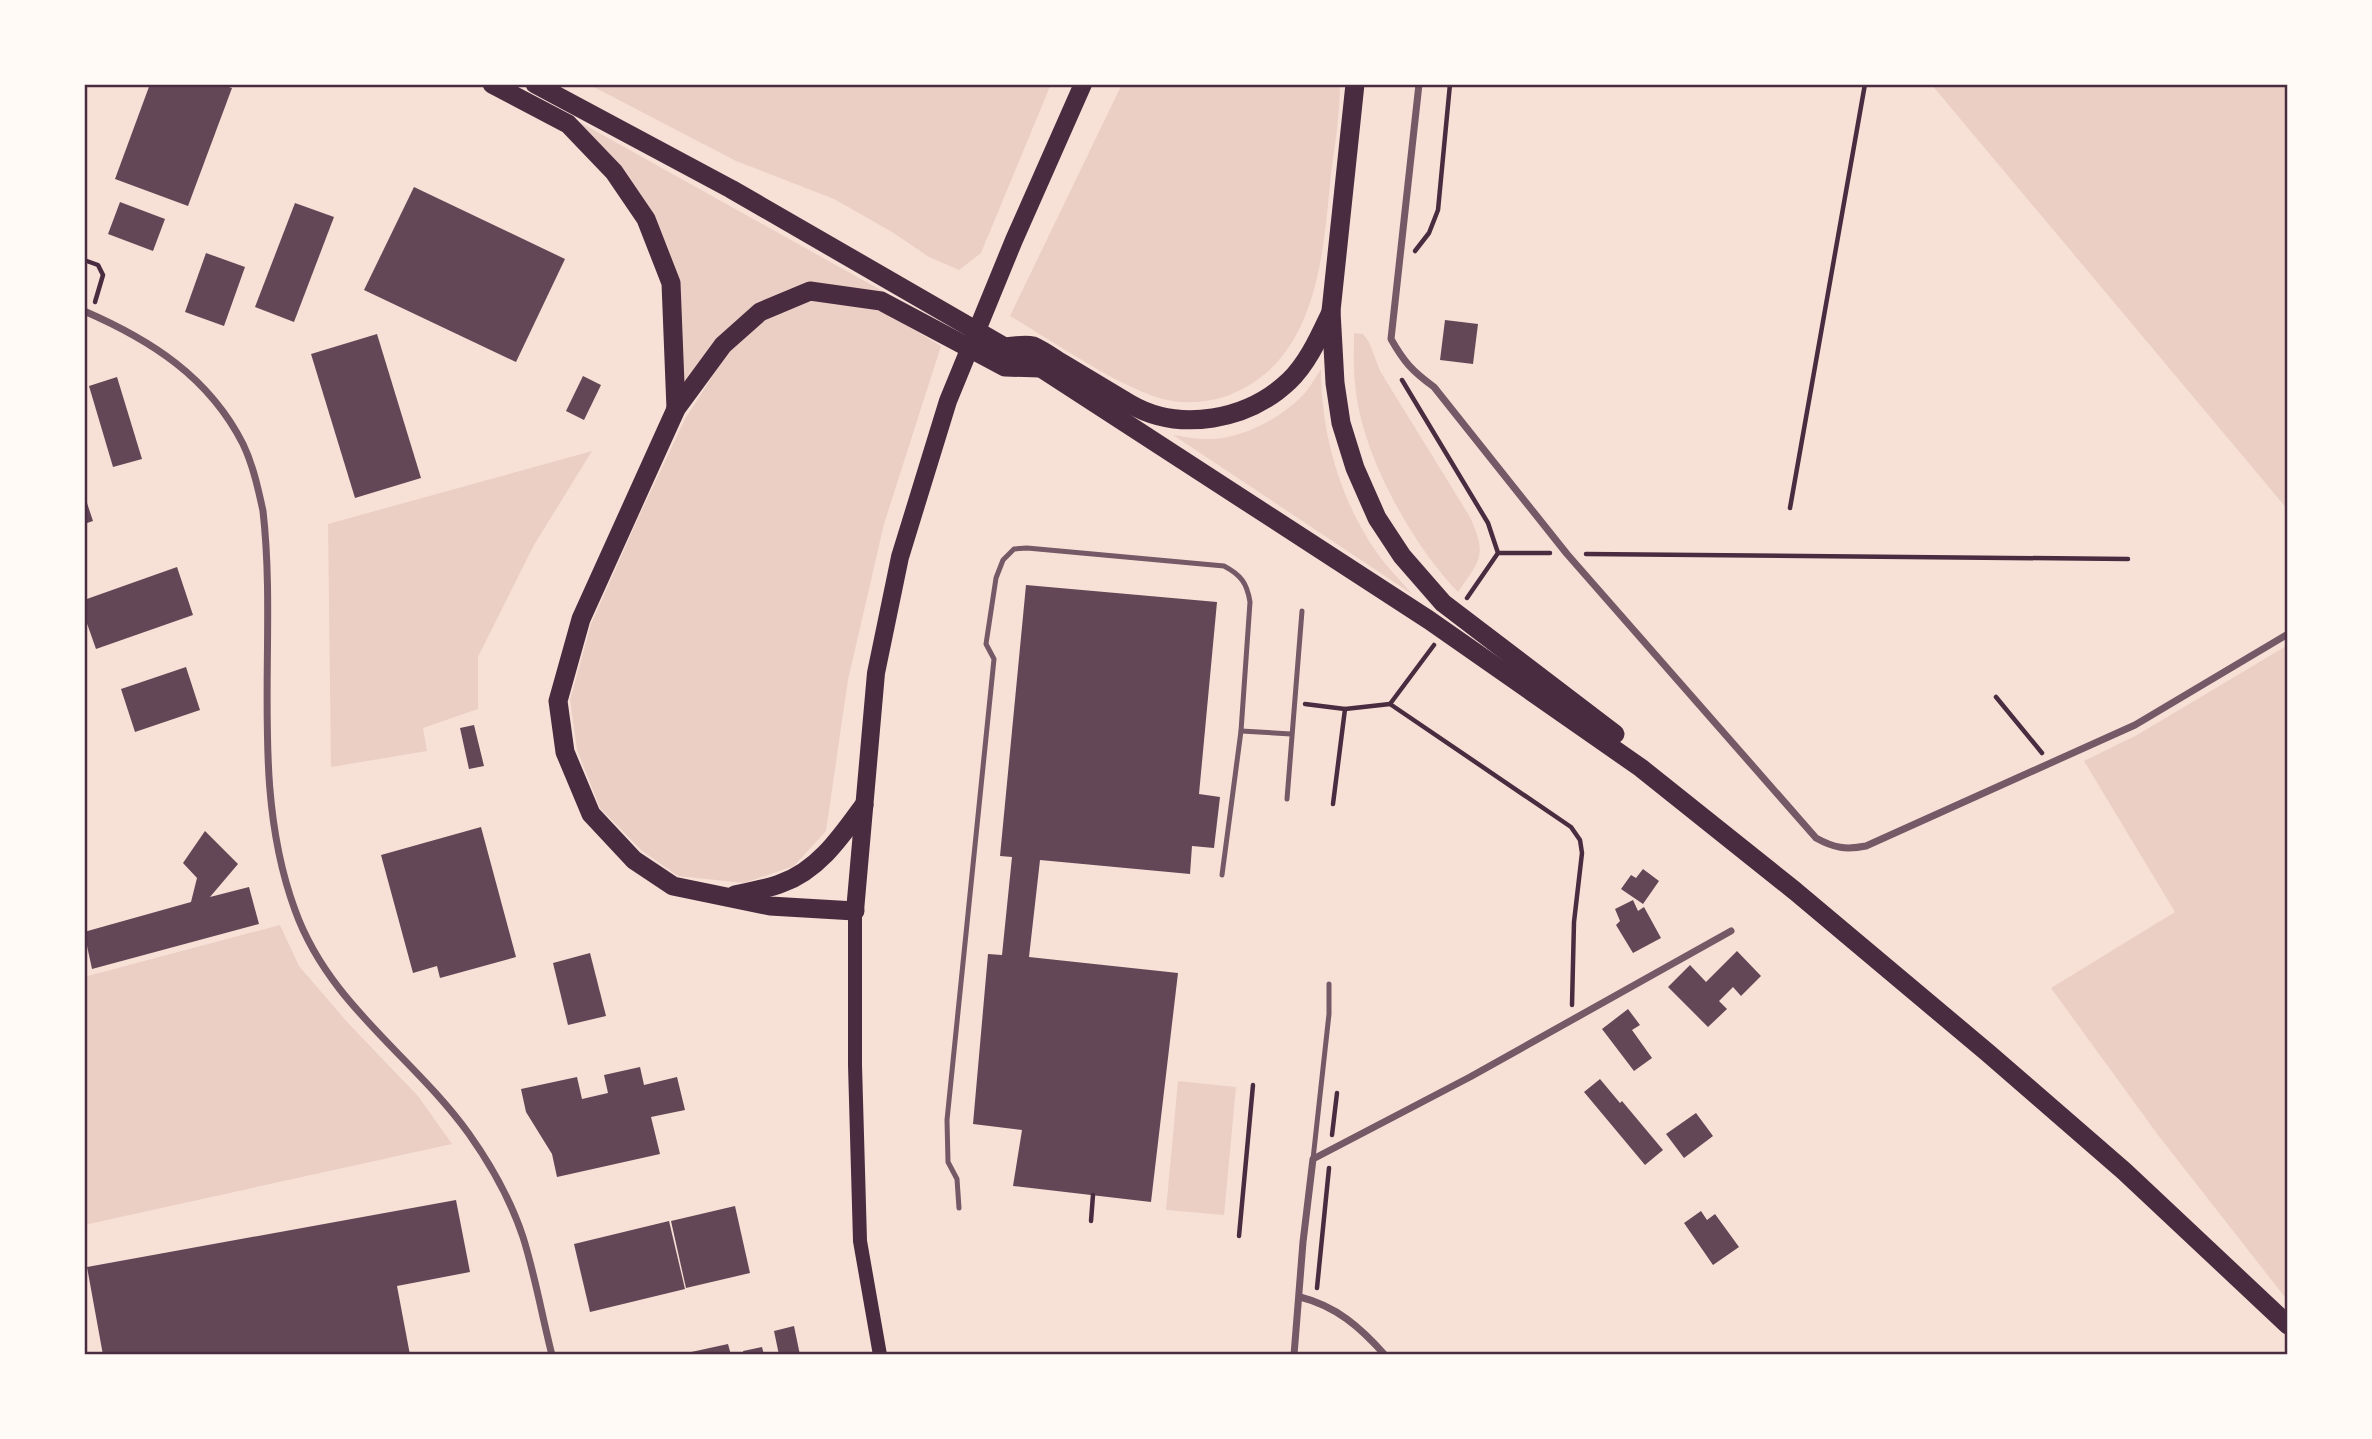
<svg xmlns="http://www.w3.org/2000/svg" width="2372" height="1439" viewBox="0 0 2372 1439" font-family="'Asap Condensed',sans-serif">
	<rect width="100%" height="100%" fill="#f7e1d7"/>
	<g fill="#ebcfc5">
		<path d="M588,84h463l-70,169 -22,17 -30,-13 -37,-25 -58,-33 -98,-38z"/>
		<path d="M1122,84h218c0,30 -5,60 -9,90 -8,80 -13,184 -99,220 -22,9 -50,11 -73,4 -47,-15 -105,-56 -149,-82z"/>
		<path d="M1931,84h357v426z"/>
		<path d="M574,119l312,174 -79,-8 -51,21 -75,86 -4,-111z"/>
		<path d="M812,300l70,11 59,35 -57,178 -36,156 -22,151 -32,35 -50,17 -66,-7 -37,-26 -41,-42 -23,-58 -7,-50 21,-76 49,-110 45,-95 43,-67 36,-33z"/>
		<path d="M1354,333l9,1 6,8 11,29 90,146c17,38 11,42 -12,75 -47,-48 -99,-143 -103,-210 -2,-16 -1,-33 -1,-49z"/>
		<path d="M1321,369c0,64 19,131 56,184 10,14 23,27 35,41l-239,-159c10,1 21,4 32,4 35,1 73,-19 97,-43 8,-8 13,-18 19,-27z"/>
		<path d="M592,451l-58,94 -56,112v52l-55,19 4,23 -96,16 -3,-243z"/>
		<path d="M2288,645v656l-130,-166 -107,-147 124,-76 -91,-151 53,-26z"/>
		<path d="M280,925l19,41 49,57 70,73 34,48 -368,81v-248z"/>
		<path d="M1178,1081l58,6 -12,128 -58,-5z"/>
	</g>
	<g fill="#644757">
		<path d="M150,84h70l12,4 -44,118 -73,-27z"/>
		<path d="M414,187l151,72 -49,103 -152,-72z"/>
		<path d="M120,202l45,17 -12,32 -45,-17z"/>
		<path d="M295,203l39,14 -40,105 -39,-15z"/>
		<path d="M206,253l39,14 -21,59 -39,-14z"/>
		<path d="M1445,320l33,4 -5,40 -33,-4z"/>
		<path d="M377,334l44,144 -66,20 -44,-144z"/>
		<path d="M583,376l18,9 -17,35 -18,-9z"/>
		<path d="M117,377l25,82 -29,8 -24,-81z"/>
		<path d="M84,494l9,27 -9,3z"/>
		<path d="M177,567l16,48 -97,34 -12,-34v-15z"/>
		<path d="M1026,585l191,17 -18,192 21,3 -6,51 -22,-2 -2,28 -150,-14 -11,97 149,16 -27,229 -138,-16 9,-56 -49,-6 15,-170 14,1 10,-98 -12,-1z"/>
		<path d="M186,667l14,43 -65,22 -14,-43z"/>
		<path d="M474,725l10,41 -15,3 -9,-41z"/>
		<path d="M481,827l35,130 -76,21 -3,-12 -24,7 -32,-118z"/>
		<path d="M205,831l33,33 -28,33 39,-10 10,37 -167,45 -8,-37 107,-30 6,-24 -14,-15z"/>
		<path d="M1643,869l16,12 -16,23 -22,-15 10,-14 5,3z"/>
		<path d="M1633,900l5,11 6,-4 17,31 -28,15 -17,-28 4,-4 -5,-12z"/>
		<path d="M1737,951l24,25 -20,20 -8,-9 -14,14 8,8 -19,18 -40,-40 22,-22 16,17z"/>
		<path d="M590,953l16,63 -38,9 -15,-62z"/>
		<path d="M1628,1009l12,16 -8,5 20,28 -18,13 -32,-42z"/>
		<path d="M640,1067l4,18 33,-8 8,33 -34,7 9,37 -103,23 -5,-23 -26,-42 -5,-23 56,-12 5,22 26,-6 -4,-18z"/>
		<path d="M1600,1079l20,24 2,-2 41,49 -18,15 -61,-73z"/>
		<path d="M1696,1113l17,23 -29,22 -18,-24z"/>
		<path d="M456,1200l14,72 -73,14 13,69h-307l-16,-88z"/>
		<path d="M735,1206l15,67 -64,15 -15,-67z"/>
		<path d="M1701,1211l6,9 8,-6 24,33 -26,18 -29,-42z"/>
		<path d="M669,1221l16,68 -95,23 -16,-68z"/>
		<path d="M794,1326l6,29h-21l-5,-24z"/>
		<path d="M728,1344l3,11h-48l-1,-1z"/>
		<path d="M762,1347l2,8h-20l-1,-4z"/>
	</g>
	<g fill="none" stroke-linecap="round" stroke-linejoin="round">
		<g stroke="#4a2c40" stroke-width="4.5">
			<path d="M84,88l1,-4"/>
			<path d="M1415,251l14,-18 9,-23 12,-126"/>
			<path d="M84,260l14,5 5,10 -8,27"/>
			<path d="M1402,380l86,143 10,30 -31,45"/>
			<path d="M1790,508l75,-424"/>
			<path d="M1498,553h52"/>
			<path d="M1586,554l542,5"/>
			<path d="M1434,645l-44,59 181,123 9,13 2,13 -8,69 -2,83"/>
			<path d="M1996,697l46,56"/>
			<path d="M1305,704l40,5 45,-5"/>
			<path d="M1333,804l12,-95"/>
			<path d="M1332,1135l5,-42"/>
			<path d="M1091,1221l2,-26"/>
			<path d="M1239,1236l14,-151"/>
			<path d="M1317,1288l12,-120"/>
		</g>
		<g stroke="#755966" stroke-width="5">
			<path d="M1241,731l50,3"/>
			<path d="M1287,799l15,-188"/>
			<path d="M1313,1159l16,-145v-30"/>
			<path d="M959,1208l-2,-29 -9,-17 -1,-42 47,-461 -8,-15 10,-66 7,-18 11,-11 13,-1 197,18c17,9 23,17 26,36l-9,129 -19,144"/>
		</g>
		<g stroke="#755966" stroke-width="7">
			<path d="M1419,84l-28,255c13,23 21,32 43,48l133,167 249,284c18,10 30,12 50,8l269,-121 153,-91"/>
			<path d="M84,311c67,29 125,66 159,133 10,21 15,44 20,67 15,132 -15,272 32,399 34,95 118,146 174,224 22,31 42,67 54,103 12,38 19,79 29,118"/>
			<path d="M1300,1297c36,9 60,30 85,58"/>
			<path d="M1294,1355l9,-113 10,-83 157,-82 261,-146"/>
		</g>
		<path stroke="#4a2c40" stroke-width="14" d="M855,911v154l5,176 20,114"/>
		<path stroke="#4a2c40" stroke-width="18" d="M855,911l21,-238 24,-116 48,-156 66,-161 69,-156"/>
		<g stroke="#4a2c40" stroke-width="19">
			<path d="M492,84l76,40 46,48 32,47 25,64 5,126"/>
			<path d="M535,84l196,105 310,179 388,252 212,148 154,123 193,162 136,118 164,154"/>
			<path d="M1355,84l-24,227 4,72 6,40 14,45 22,50 25,38 41,47 172,131"/>
			<path d="M1006,347c8,-1 19,-3 27,-1 11,5 22,13 32,19 22,13 43,26 65,39 50,29 118,16 159,-23 19,-18 31,-46 42,-69"/>
			<path d="M735,895c15,-4 33,-6 47,-12 37,-13 60,-48 82,-78"/>
			<path d="M855,911l-85,-5 -97,-20 -39,-26 -43,-46 -26,-62 -7,-51 23,-82 95,-210 47,-64 37,-33 50,-21 71,10 124,66 35,1"/>
		</g>
	</g>
	<rect width="2372" height="1439" fill="none" stroke="#fffaf5" stroke-width="172"/>
	<rect x="86" y="86" width="2200" height="1267" fill="none" stroke="#4a2c40" stroke-width="2.5"/>
</svg>
